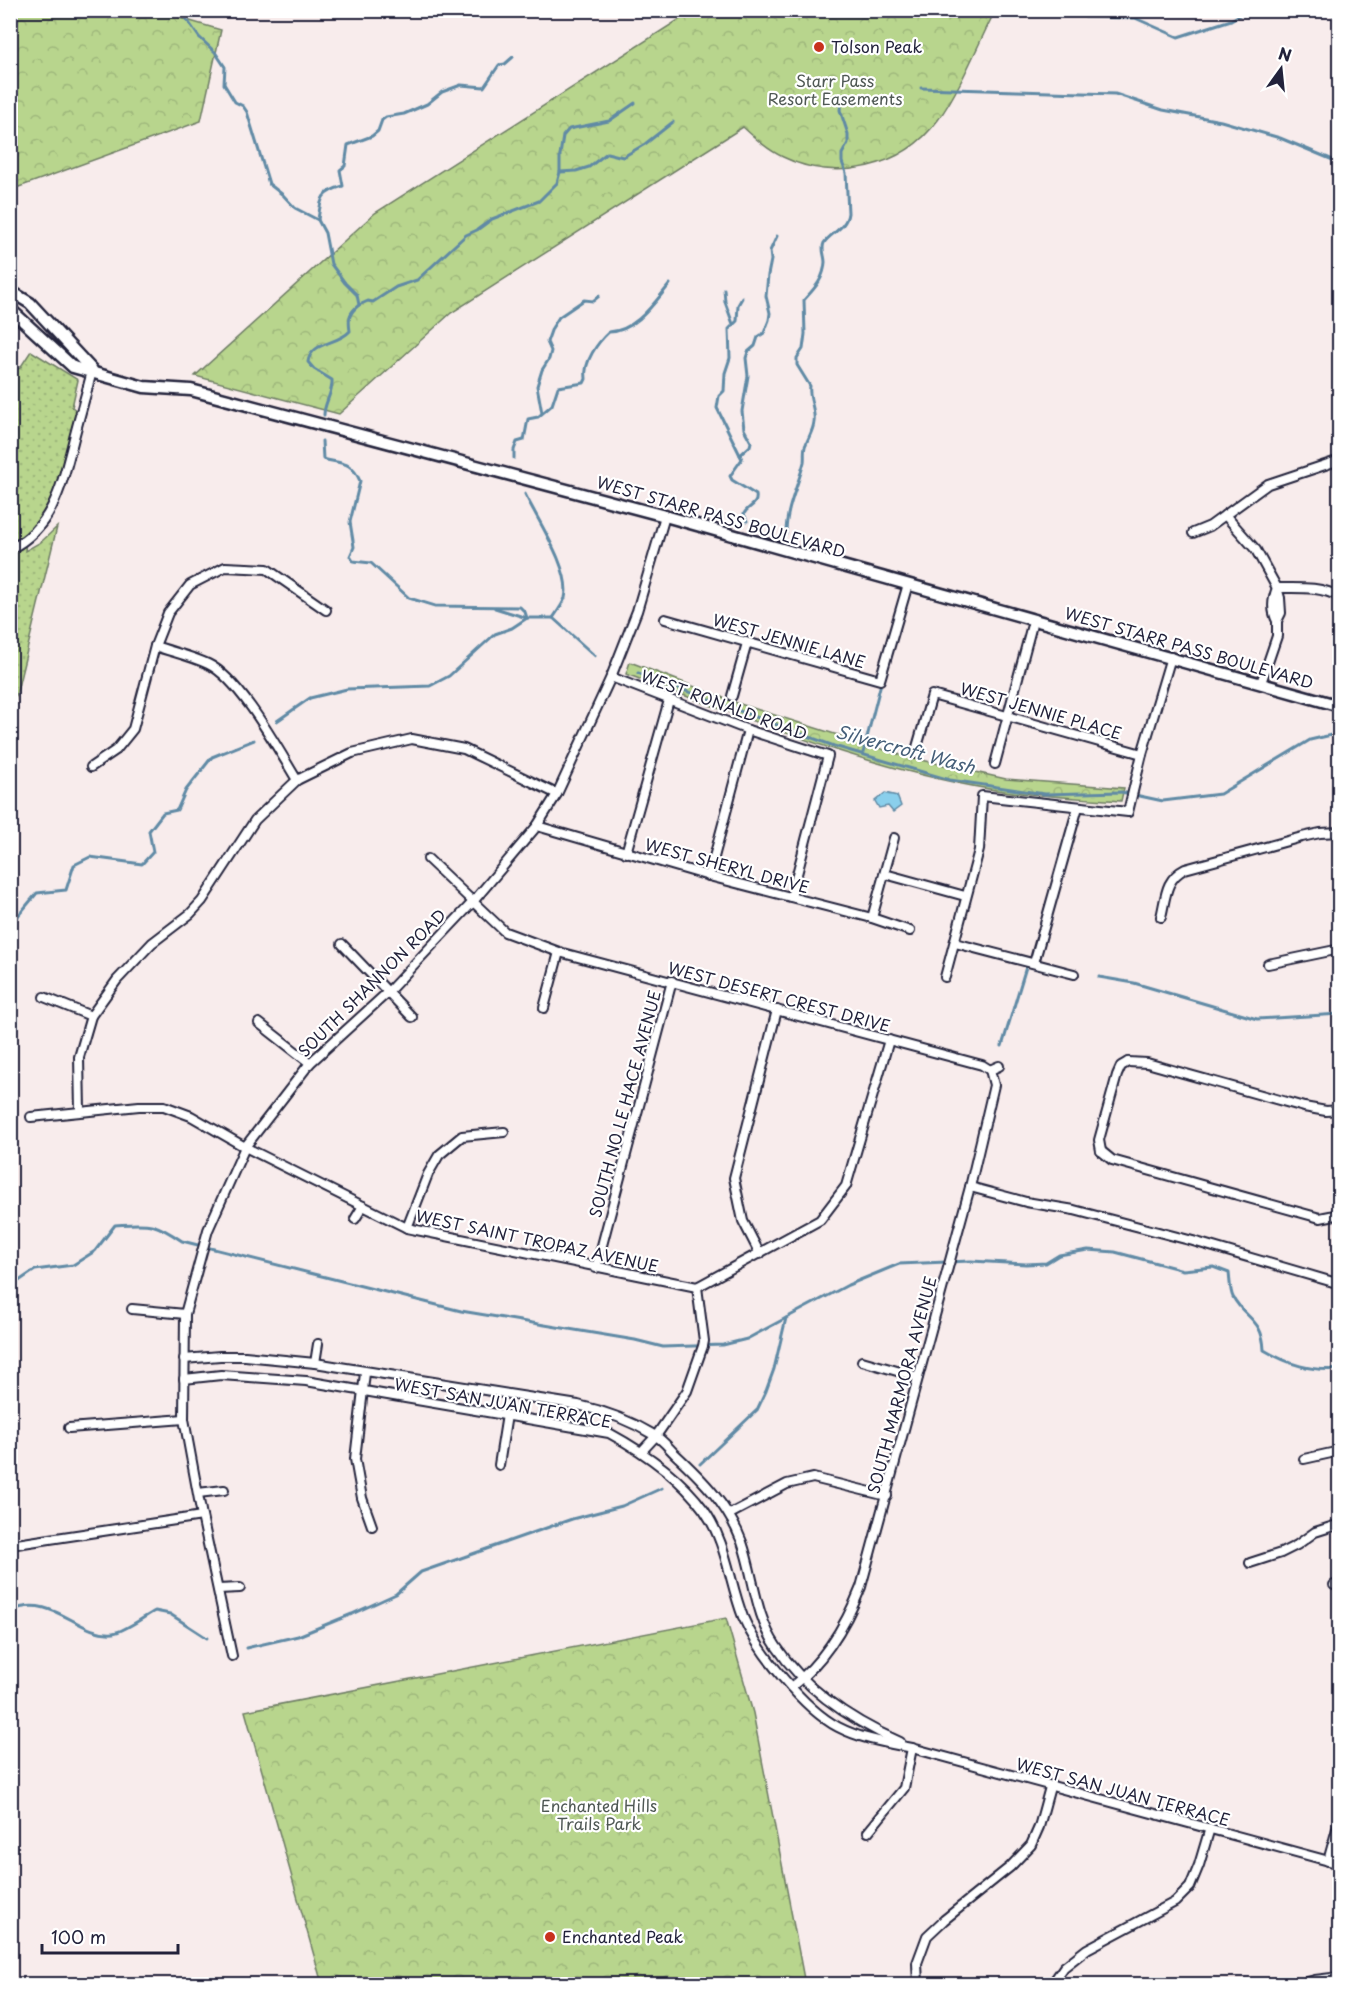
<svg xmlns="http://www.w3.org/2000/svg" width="1350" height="1995" viewBox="0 0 1350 1995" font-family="'Playpen Sans',sans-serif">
	<defs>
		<pattern id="grass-dots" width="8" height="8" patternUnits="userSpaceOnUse" patternTransform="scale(1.5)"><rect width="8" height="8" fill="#b8d58d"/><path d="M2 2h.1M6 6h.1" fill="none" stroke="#9eb77b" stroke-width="1.8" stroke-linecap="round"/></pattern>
		<pattern id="park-crowns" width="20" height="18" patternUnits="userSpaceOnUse" patternTransform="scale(1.5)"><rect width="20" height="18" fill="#b8d58d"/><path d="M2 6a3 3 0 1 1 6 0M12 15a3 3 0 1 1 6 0" fill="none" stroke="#9eb77b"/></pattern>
		<pattern id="water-ripples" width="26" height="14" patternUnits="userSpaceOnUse" patternTransform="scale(1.5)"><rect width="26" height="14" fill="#8acfec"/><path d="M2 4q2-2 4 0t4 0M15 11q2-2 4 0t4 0" fill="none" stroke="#77b1cb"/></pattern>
	</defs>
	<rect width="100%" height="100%" fill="#f8ecec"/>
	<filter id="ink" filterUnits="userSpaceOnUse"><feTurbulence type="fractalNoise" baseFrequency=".0167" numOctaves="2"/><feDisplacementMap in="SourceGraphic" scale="12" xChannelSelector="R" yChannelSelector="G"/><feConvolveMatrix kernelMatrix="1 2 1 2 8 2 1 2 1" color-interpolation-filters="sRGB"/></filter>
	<g filter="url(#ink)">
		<path fill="url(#grass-dots)" stroke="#6d7c64" stroke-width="1.5" d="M31,351l47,29 -6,27 9,7 -22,81 -33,45 -1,11 16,-9 16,-15 -46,189v-346l9,-2z"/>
		<g fill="url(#park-crowns)" stroke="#6d7c64" stroke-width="1.5">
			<path d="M694,10l301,1c-17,33 -35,79 -57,109 -35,48 -102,63 -155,37 -15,-7 -27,-18 -40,-30l-292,186 -112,101 -144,-38 180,-163z"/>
			<path d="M10,11h146l65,19 -20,91 -182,66 -8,-1z"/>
			<path d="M630,662l107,41 167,53 102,23 118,9 -3,13c-44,-3 -88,-5 -132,-12 -125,-21 -244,-72 -363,-115z"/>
			<path d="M726,1618l27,95 52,271h-483l-77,-273z"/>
		</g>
		<path fill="url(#water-ripples)" stroke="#608aa5" stroke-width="1.5" d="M885,793l12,3 4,10 -8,6 -5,-6 -9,2 -4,-7z"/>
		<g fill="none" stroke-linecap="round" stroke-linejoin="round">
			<g stroke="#608aa5" stroke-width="3">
				<path d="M157,10l15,6 11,-2 16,23 16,15 10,15 -1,17 11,18 8,4 4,6 22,72 14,11 12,13 23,12 7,13 6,31 14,19 12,12 2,10c-10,8 -11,13 -9,26 -12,14 -39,10 -42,31l6,7 18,11c1,14 -8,22 -8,35"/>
				<path d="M1072,10l13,7 50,1 43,19 53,-17 17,-10"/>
				<path d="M1323,10l17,8"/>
				<path d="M921,88l194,6 48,16 58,11 59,17 53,22 7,6"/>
				<path d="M560,172v-17l3,-19 6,-7 40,-8 26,-18"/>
				<path d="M318,220c3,-22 2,-27 25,-34l-3,-16 5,-4 3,-21 24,-9 6,-5 4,-11 4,-3 18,-3 23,-10 15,-12 19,-7 23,2 15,-22 6,-1 8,-7"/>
				<path d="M724,289l1,13 8,22"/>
				<path d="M359,305l9,-4 5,1 23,-15 21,-7 49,-45 11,-5 15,-11 47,-18 18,-18 3,-11 16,-1 13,-4 18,-14 16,4 22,-13 28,-22"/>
				<path d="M542,413l-5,-27 5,-16 7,-11 2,-8 -4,-9 5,-14 7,-11 25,-17 9,1 6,-5"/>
				<path d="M322,441l1,18c18,5 28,1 37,22l-10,41 4,25 -4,9 3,5 18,2 38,35 26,8 85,1 5,5 2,6"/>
				<path d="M740,455l-23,-47 2,-12 5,-5 1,-18 5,-15 -1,-29 8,-8 1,-16 4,-7"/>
				<path d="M514,458v-8l3,-8 7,-2 4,-21 10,-2 14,-12 6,-18 26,-4 2,-4c-3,-17 12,-37 23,-47 27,-1 45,-29 61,-48"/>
				<path d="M525,494c12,25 47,77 40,104 -2,6 -8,14 -12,20"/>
				<path d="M747,521l-3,-7c3,-8 14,-8 12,-19l-24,-15 -2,-4 12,-17 -2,-4 10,-9 1,-4 -7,-13 -2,-18 6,-35 -2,-18 2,-6 7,-6 3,-9 6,-4 5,-13 1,-7 -4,-17 2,-21 3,-15 -1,-9 7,-15"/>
				<path d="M786,533c0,-25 12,-47 18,-71 1,-6 -1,-13 2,-18 3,-8 7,-13 8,-22 2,-12 -6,-24 -4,-36l-13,-21v-7l6,-9 2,-15 -1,-34c11,-12 20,-21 21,-38 0,-6 -4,-13 -1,-19 6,-10 22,-14 24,-30l-2,-40 -4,-11v-8l6,-11v-9l-8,-24 2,-15"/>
				<path d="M495,608l32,10"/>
				<path d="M638,673l196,73 116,34 95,14 76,-2 42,9 57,-7 90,-54 30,-7"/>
				<path d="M277,721l33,-23 37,-9 83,-3 19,-10 46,-42 17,-6 15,-10h26l42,38"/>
				<path d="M863,753l18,-70"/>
				<path d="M10,921l7,-4 20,-24 29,-3 8,-25 16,-8 52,7 11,-12 -4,-21 14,-18 14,-3 9,-20 26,-33 42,-17"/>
				<path d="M1099,977l35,6 123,36 83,-5"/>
				<path d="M1002,1046l24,-79"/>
				<path d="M10,1287l25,-17 38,-5 22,-14 20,-26c34,-2 38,-4 67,16l279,70 174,29 28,7 60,-2 24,-6 39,-21"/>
				<path d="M700,1464l57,-54 9,-19 8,-22 12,-51 62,-33 51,-21 72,-3 55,3 20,-1 13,-8 29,-5 27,2 68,18 30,-3 16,6c1,8 1,18 4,24 12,22 30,22 31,53 24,14 47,22 76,19"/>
				<path d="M10,1611c44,-19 67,25 103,22 11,-1 32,-17 42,-22l15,3 37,24"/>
				<path d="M246,1648l52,-12 54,-22 44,-20 25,-22 151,-53 50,-13 40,-18"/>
			</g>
			<g stroke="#22223b" stroke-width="12">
				<g id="minor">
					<path d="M1225,515l31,35 21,38c22,0 43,-2 63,9"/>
					<path d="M1193,533l17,-7 58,-42 72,-24"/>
					<path d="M10,549c43,-21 52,-65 63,-107 6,-24 13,-47 19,-71"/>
					<path d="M665,619l215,61 28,-96"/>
					<path d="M155,646c17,6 36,10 53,18 32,15 70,85 89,116"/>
					<path d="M611,677l137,53 80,26 -37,141"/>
					<path d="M1261,683l16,-47v-15l4,-8 -1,-15 -3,-10c-5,12 -6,22 0,33"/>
					<path d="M732,696l15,-53"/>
					<path d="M915,754l17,-59 210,59"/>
					<path d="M995,764l38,-143"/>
					<path d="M91,767l25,-17 17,-21 22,-83 13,-33 22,-28 35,-18 42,2 59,41"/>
					<path d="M537,826l172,50 163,42 38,13"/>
					<path d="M626,853l43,-153"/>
					<path d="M428,859l77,73 54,20 423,113 8,5"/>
					<path d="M885,874l80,22"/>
					<path d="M709,876l39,-146"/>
					<path d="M1161,917c5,-20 4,-38 24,-48l117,-32 18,-4 20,-1"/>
					<path d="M872,918l22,-80"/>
					<path d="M955,943l119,31"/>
					<path d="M342,944l70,73"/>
					<path d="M1034,963l44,-156"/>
					<path d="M1268,964l72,-15"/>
					<path d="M945,977l34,-127 3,-54 146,16 14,-58 29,-97"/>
					<path d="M44,997l47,19"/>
					<path d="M544,1008l15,-56"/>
					<path d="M259,1023l51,40"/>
					<path d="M1128,1062l19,1 157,44 22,4 14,-1"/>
					<path d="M990,1070l9,-4"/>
					<path d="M80,1111l-1,-54 12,-41 26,-36 35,-37 38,-29 12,-13 53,-81 42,-40 55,-27 60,-14 52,10 93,45"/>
					<path d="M31,1117l108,-11h25l27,10 54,31 162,81 290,59 123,-67 26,-34 43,-146"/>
					<path d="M1101,1151l11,9 208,58 20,-4"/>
					<path d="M1101,1151l-2,-11 18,-65 4,-9 7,-4"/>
					<path d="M970,1187l56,15 48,8 119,31 147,43"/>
					<path d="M355,1219l8,-13"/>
					<path d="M407,1228l21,-54 11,-19 23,-19 42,-4"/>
					<path d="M760,1254l-17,-33 -9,-43 43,-168"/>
					<path d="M596,1268l76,-287"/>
					<path d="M132,1309l53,5"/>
					<path d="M184,1359l36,-3h25l70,7 263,42c27,6 53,16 76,30 8,4 14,12 20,18 29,27 54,52 68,89 12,34 13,73 34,104 29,44 77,75 124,96"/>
					<path d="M862,1361l56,16"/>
					<path d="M315,1363l3,-19"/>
					<path d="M365,1373l-10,86 7,39 10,28"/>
					<path d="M184,1379l37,-4 85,6 303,52c35,19 71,44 95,77 23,33 25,71 39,107 15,35 61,92 95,110 23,12 49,16 74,21l428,116"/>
					<path d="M69,1428l115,-9"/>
					<path d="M642,1451l14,-15 31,-45 16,-45 1,-5 -7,-54"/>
					<path d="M1304,1459l36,-8"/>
					<path d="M499,1465l8,-50"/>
					<path d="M198,1493l26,-3"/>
					<path d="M730,1514l57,-30 26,-6 74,18"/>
					<path d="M10,1545l192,-29"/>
					<path d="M1250,1563l31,-10 16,-8 18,-13 25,-8"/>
					<path d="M1334,1585l6,2"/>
					<path d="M218,1589l22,-1"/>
					<path d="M232,1656l-30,-140 -18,-97 1,-105 23,-84 37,-83 65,-84 78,-71 84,-89 65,-77 20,-32 54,-117 26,-66 28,-95"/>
					<path d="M791,1687c34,-26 55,-62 70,-100l109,-400 24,-102 -4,-15"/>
					<path d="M868,1832l36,-44 8,-40"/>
					<path d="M1328,1861l12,-43"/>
					<path d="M918,1984l-1,-21 10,-27 17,-16 66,-53 21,-22 8,-18 11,-40"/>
					<path d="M1052,1984l12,-17 23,-18 88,-47 15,-15 9,-22 11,-37"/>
					<path d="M1300,1984l15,-4 25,-3"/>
				</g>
			</g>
			<g stroke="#22223b" stroke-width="15">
				<g id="tertiary">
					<path d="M10,291l20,12 62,67"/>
					<path d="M10,309l63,58 71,20 47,3 474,126 675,190"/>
				</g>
			</g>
			<use href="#minor" stroke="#fff" stroke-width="8"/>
			<use href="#tertiary" stroke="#fff" stroke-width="10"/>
		</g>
	</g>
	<g fill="#c8321e" stroke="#fff" stroke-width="2">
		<circle cx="819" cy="47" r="6"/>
		<circle cx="550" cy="1937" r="6"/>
	</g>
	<g text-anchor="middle" stroke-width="4.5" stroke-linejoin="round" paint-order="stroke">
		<g font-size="16" fill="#22223b" stroke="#fff" text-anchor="start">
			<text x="831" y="53">Tolson Peak</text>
			<text x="562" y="1943">Enchanted Peak</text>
		</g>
		<g font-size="16" fill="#4f5854" stroke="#fff">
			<text x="835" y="87">Starr Pass<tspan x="835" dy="18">Resort Easements</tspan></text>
			<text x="599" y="1812">Enchanted Hills<tspan x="599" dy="18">Trails Park</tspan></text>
		</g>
		<g font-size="16" fill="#22223b" stroke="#fff">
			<text transform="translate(721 517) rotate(16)" y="6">WEST STARR PASS BOULEVARD</text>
			<text transform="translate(789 641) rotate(16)" y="6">WEST JENNIE LANE</text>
			<text transform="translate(1189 648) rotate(16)" y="6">WEST STARR PASS BOULEVARD</text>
			<text transform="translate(724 705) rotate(20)" y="6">WEST RONALD ROAD</text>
			<text transform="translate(1041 711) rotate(16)" y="6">WEST JENNIE PLACE</text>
			<text transform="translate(727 866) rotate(15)" y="6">WEST SHERYL DRIVE</text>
			<text transform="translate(372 983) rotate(-45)" y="6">SOUTH SHANNON ROAD</text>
			<text transform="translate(779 997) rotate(15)" y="6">WEST DESERT CREST DRIVE</text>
			<text transform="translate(625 1104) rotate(-75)" y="6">SOUTH NO LE HACE AVENUE</text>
			<text transform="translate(537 1241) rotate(12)" y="6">WEST SAINT TROPAZ AVENUE</text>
			<text transform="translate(902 1385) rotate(-75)" y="6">SOUTH MARMORA AVENUE</text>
			<text transform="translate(503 1403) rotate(10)" y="6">WEST SAN JUAN TERRACE</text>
			<text transform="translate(1123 1792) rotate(15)" y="6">WEST SAN JUAN TERRACE</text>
		</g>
		<g font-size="18" font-style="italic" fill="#465f79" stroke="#fff">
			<text transform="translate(905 750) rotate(15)" y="6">Silvercroft Wash</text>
		</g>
	</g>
	<rect width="1350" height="1995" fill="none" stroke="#fff" stroke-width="36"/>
	<rect x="18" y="18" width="1314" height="1959" fill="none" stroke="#22223b" stroke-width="2" filter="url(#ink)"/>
	<g transform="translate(1281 69) rotate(15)" stroke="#ffffff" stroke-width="4.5" paint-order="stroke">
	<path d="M0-4.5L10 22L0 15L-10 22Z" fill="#22223b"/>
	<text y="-9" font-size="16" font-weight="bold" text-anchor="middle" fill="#22223b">N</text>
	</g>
	<path d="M42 1944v9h136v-9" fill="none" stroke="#22223b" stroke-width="3"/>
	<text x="51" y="1944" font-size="18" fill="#22223b" stroke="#ffffff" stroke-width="4.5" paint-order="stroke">100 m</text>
</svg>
